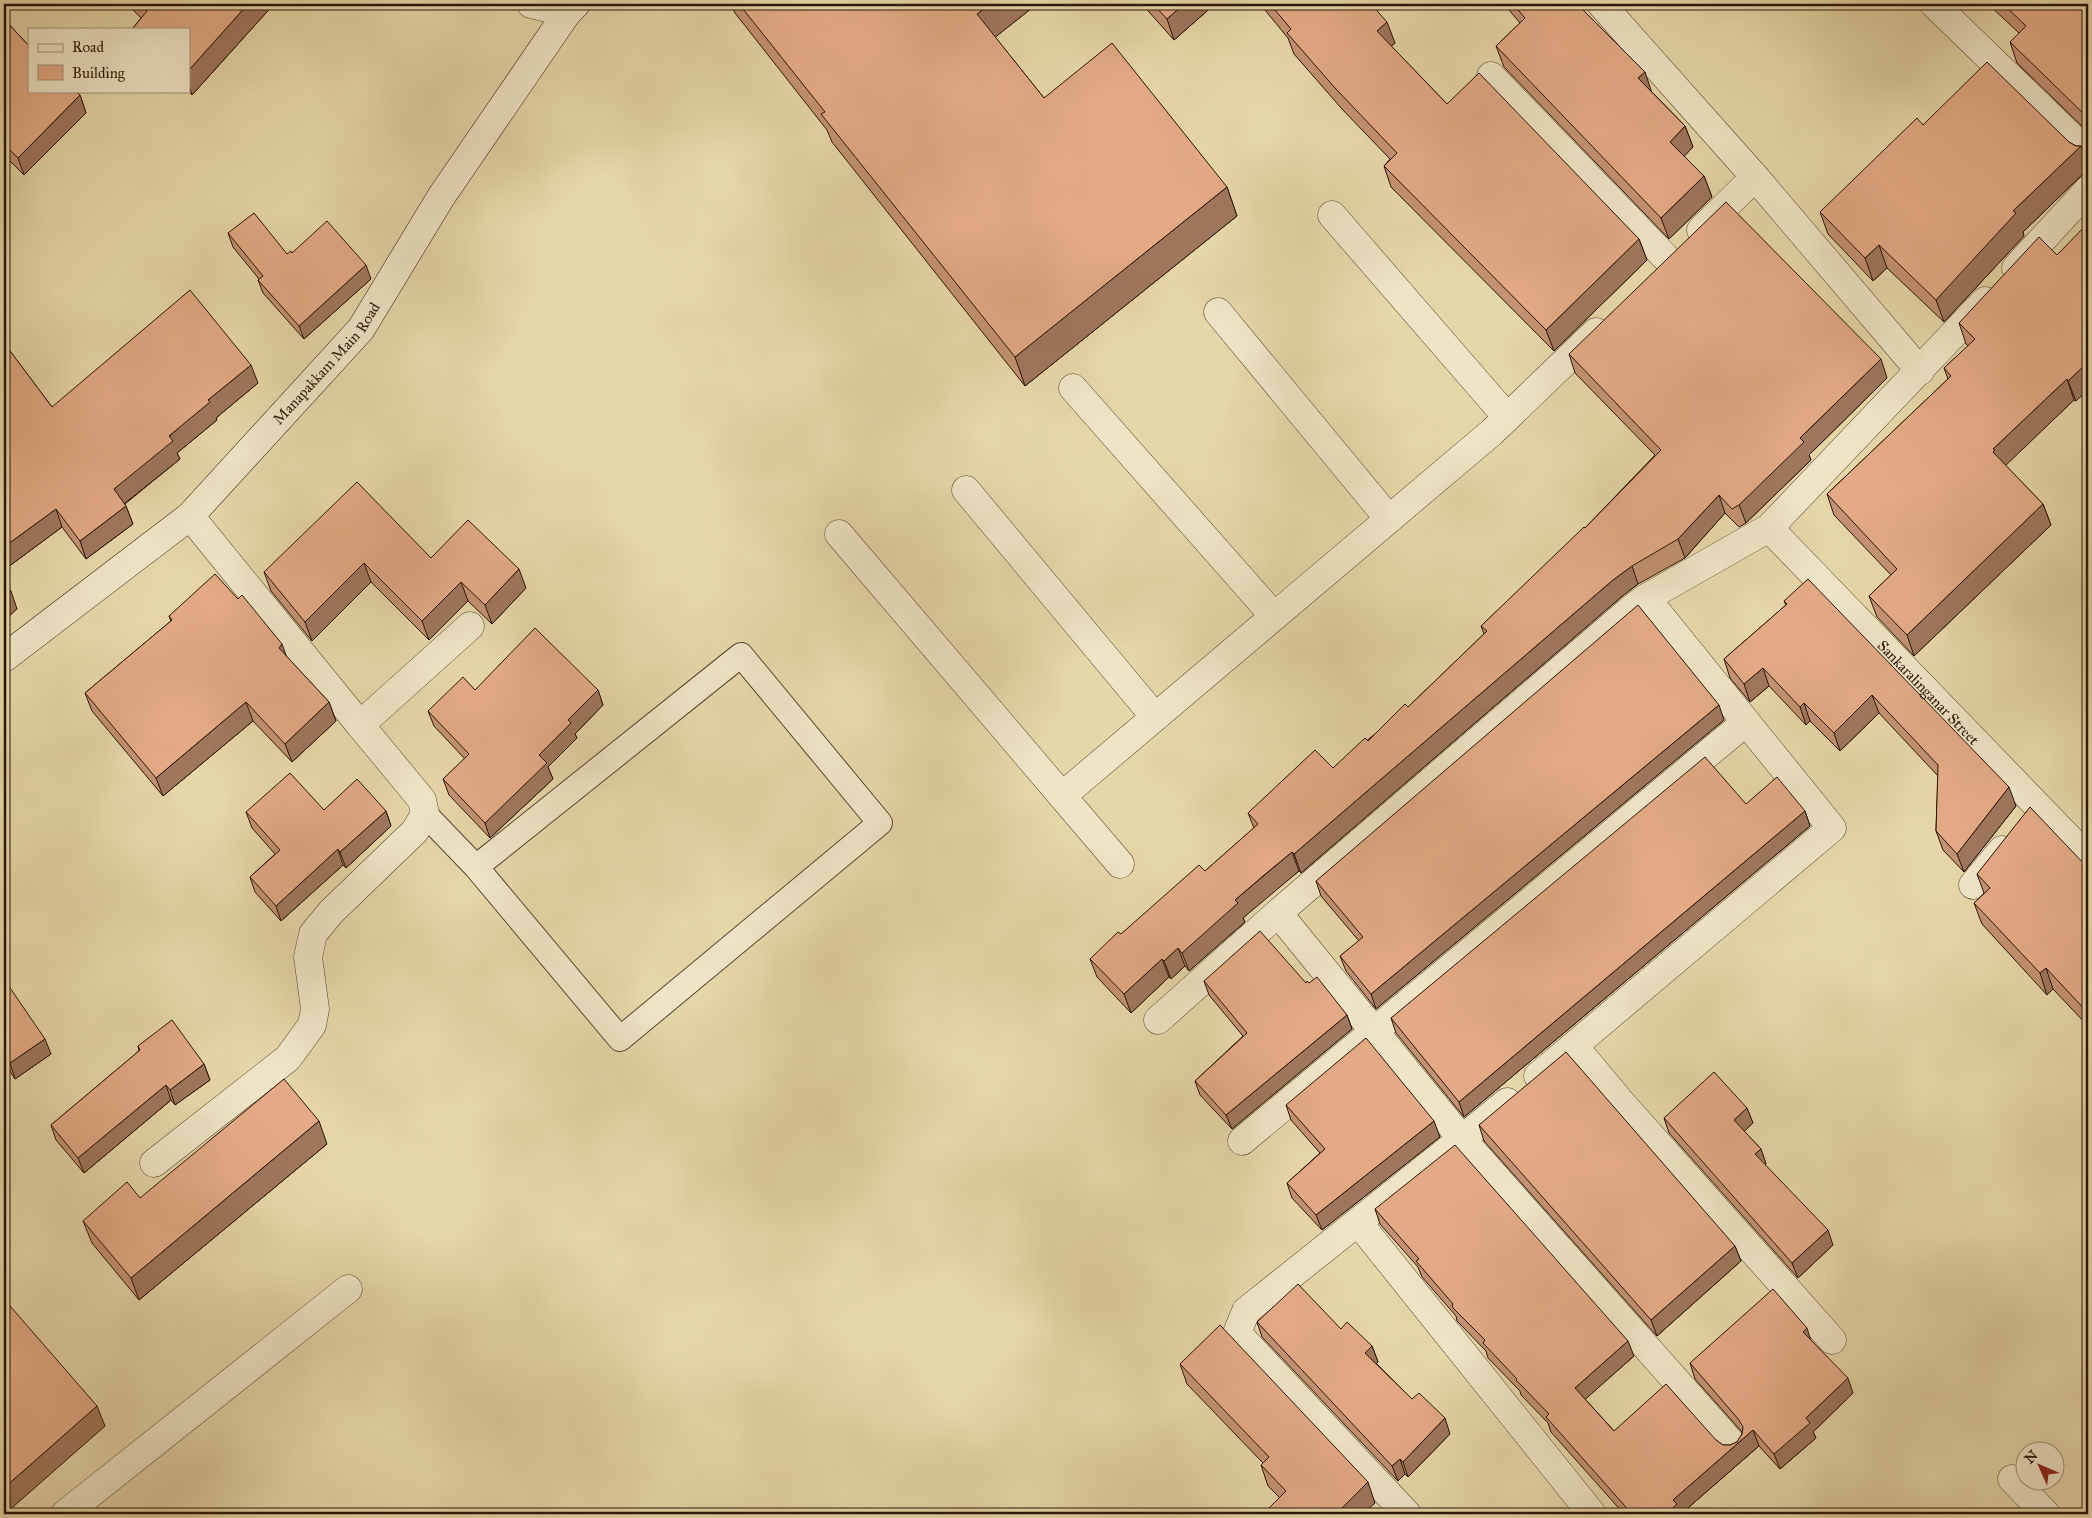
<svg xmlns="http://www.w3.org/2000/svg" width="2092" height="1518" viewBox="0 0 2092 1518" font-family="'IM FELL Great Primer',serif">
	<rect width="100%" height="100%" fill="#e6d7a8"/>
	<filter id="stains"><feTurbulence type="fractalNoise" baseFrequency=".004" numOctaves="4"/><feColorMatrix values="0 0 0 0 .2 0 0 0 0 .09 0 0 0 0 .02 0 0 0 .5 -.17"/></filter>
	<radialGradient id="worn" r=".72"><stop offset=".6" stop-color="#630" stop-opacity="0"/><stop offset="1" stop-color="#630" stop-opacity=".3"/></radialGradient>
	<g fill="none" stroke-linecap="round" stroke-linejoin="round">
		<g stroke="#594530" stroke-width="26">
			<path id="lane" d="M425,814l51,53 144,172 260,-216 -139,-168 -265,212"/>
		</g>
		<g stroke="#594530" stroke-width="29">
			<g id="street">
				<path d="M531,4l36,9"/>
				<path d="M1601,4l154,173 165,194"/>
				<path d="M1934,4l154,149"/>
				<path d="M1491,76l178,185"/>
				<path d="M1332,215l175,202"/>
				<path d="M1701,230l54,-53"/>
				<path d="M2016,268l72,-78"/>
				<path d="M1218,312l171,207"/>
				<path d="M1073,388l201,228"/>
				<path d="M966,490l189,227"/>
				<path d="M190,516l170,209 110,-99"/>
				<path id="s1" d="M1769,528l319,330"/>
				<path d="M839,534l281,330"/>
				<path d="M1062,796l430,-364 104,-100"/>
				<path d="M1973,885l29,-35"/>
				<path d="M1158,1020l120,-107"/>
				<path d="M1574,1046l45,54 213,240"/>
				<path d="M1538,1076l294,-248 -186,-230"/>
				<path d="M1507,1102l-45,37 -184,-226 352,-303 16,-12 123,-70 216,-227"/>
				<path d="M1242,1141l504,-419"/>
				<path d="M154,1163l134,-105 24,-33 3,-16 -7,-52 5,-23 18,-22 84,-81 10,-17 -3,-14 -62,-75"/>
				<path d="M1358,1222l234,292"/>
				<path d="M2012,1479l34,35"/>
				<path d="M65,1514l283,-225"/>
				<path d="M1407,1514l-170,-181 9,-22 216,-172 271,306"/>
			</g>
		</g>
		<g stroke="#2a1408" stroke-width="29">
			<g id="secondary">
				<path id="s2" d="M4,658l186,-142 171,-187 80,-132 126,-184 9,-9"/>
			</g>
		</g>
		<use href="#lane" stroke="#efe5c6" stroke-width="24"/>
		<use href="#street" stroke="#efe5c6" stroke-width="28"/>
		<use href="#secondary" stroke="#efe5c6" stroke-width="28"/>
	</g>
	<g fill="#c39272" stroke="#2a1408">
		<path d="M127,4h147l-82,91 -4,-4 1,-62h-56v-1l8,-10z"/>
		<path d="M731,4h306l-42,33 49,61 183,89 10,29 -212,170 -193,-244 -5,-12 -92,-117z"/>
		<path d="M1142,4h73l-41,36z"/>
		<path d="M1260,4h111l24,39 -4,3 56,58 192,135 8,21 -93,91 -163,-164 -7,-21 6,-7 -48,-50 -48,-55 -6,-16z"/>
		<path d="M1504,4h73l75,88 33,34 8,21 -9,9 20,20 8,21 -43,42 -165,-172 -8,-21 24,-23z"/>
		<path d="M1988,4h100v128l-71,-69 -7,-21 9,-9z"/>
		<path d="M4,19l25,27 51,49 6,18 -62,62 -20,-20z"/>
		<path d="M1923,125l146,17 7,4h5l7,20v3l-65,63 1,4 -80,86 -57,-54 -14,13 -45,-47 -8,-22z"/>
		<path d="M228,233l59,21 5,-1 79,26 -67,60 -41,-46 -5,-13 1,-1 -26,-32z"/>
		<path d="M2057,255l19,146 -2,-1 -69,65 38,39 8,21 -137,131 -37,-39 -8,-21 22,-21 -57,-60 -7,-21 121,-115 -4,-11 24,-22 -2,-2 -7,-21z"/>
		<path d="M4,343l48,64 206,-24 -42,35 1,2 -40,33 3,6 -55,45 8,20 -47,35 -24,-32 -58,43z"/>
		<path d="M1569,354l318,24 -78,77 2,5 -65,63 -7,4 -14,-14 -40,45 -47,26 -18,14 -319,275 -2,-2 -29,23 -27,24 2,4 -56,49 -4,-5 -14,13 -2,-2 -38,36 -34,-36 -7,-18 31,-25 84,-63 49,-43 -6,-15 85,-45 75,-61 76,-73 -3,-8 104,-98 70,-73 -80,-82z"/>
		<path d="M431,558l95,30 -34,36 -24,-23 -39,39 -58,-58 -59,59 -41,-50 -7,-19z"/>
		<path d="M1784,601l232,205 -52,66 -21,-22 -7,-19 2,-55 -59,-63 -39,38 -30,-30 -4,4 -37,-39 -19,16 -20,-24 -6,-19 62,-54z"/>
		<path d="M169,616l118,41 42,45 7,19 -44,41 -39,-41 -90,75 -71,-85 -7,-18 86,-72z"/>
		<path d="M475,690h123l5,15 -28,29 2,4 -29,29 5,12 -63,59 -41,-43 -6,-16 22,-20 -31,-33 -6,-15z"/>
		<path d="M1724,720l-348,289 -30,-38 -6,-15 19,-15 -38,-45 -5,-15z"/>
		<path d="M324,810l62,1 5,15 -45,42 -3,-3 -62,56 -26,-29 -5,-15 25,-23 -23,-26 -6,-16z"/>
		<path d="M1805,811l5,15 -346,291 -68,-84 -5,-15z"/>
		<path d="M2088,868v158l-35,-37 -6,6 -65,-71 -8,-21 10,-10 -7,-19z"/>
		<path d="M4,979l47,75 -36,25 -11,-17z"/>
		<path d="M1204,981l102,2h3l38,32 5,14 -120,100 -32,-34 -5,-14 48,-45 -34,-41z"/>
		<path d="M138,1046l66,18 6,16 -35,25 -4,-5 -87,73 -28,-33 -5,-15 88,-74z"/>
		<path d="M1286,1105l154,32 -118,93 -30,-32 -5,-15 33,-30 -29,-33z"/>
		<path d="M1747,1108l6,15 -9,8 17,18 5,15 -1,1 68,80 -35,33 -129,-145 -5,-15z"/>
		<path d="M1479,1125l256,121 6,15 -84,75 -173,-195z"/>
		<path d="M327,1144l-188,156 -47,-57 -9,-22 57,-23z"/>
		<path d="M1375,1209l259,147 -49,43 29,32 102,9 7,5h7l7,-3 5,-8v-2l-47,-53 -5,-16 122,-22 41,52 -40,39 3,6 -36,31 -21,-23 -78,68h-57l-73,-82 -3,-9 -27,-28 -1,-4 -32,-33 -2,-7 -26,-27 -3,-3 -1,-5 -34,-39 -4,-10 -38,-43z"/>
		<path d="M1257,1322l84,7 31,17 6,16 -2,1 36,36 38,35 -42,43 -3,-3 -7,7 -136,-144z"/>
		<path d="M1180,1364l195,139 -95,-5 -12,-12 -7,-21 2,-2 -76,-79z"/>
	</g>
	<g fill="#9f775d" stroke="#2a1408">
		<path d="M248,4h26l-82,91 -3,-10v-15z"/>
		<path d="M991,4h46l-49,39 -11,-29z"/>
		<path d="M1184,4h31l-41,36 -7,-21z"/>
		<path d="M1387,22l8,21 -11,9 -7,-21z"/>
		<path d="M1645,72l7,21 -14,-15z"/>
		<path d="M80,95l6,18 -62,62 -6,-17z"/>
		<path d="M1685,126l8,21 -15,16 -8,-21z"/>
		<path d="M2081,146l7,20v3l-65,63 1,4 -80,86 -8,-22 77,-89z"/>
		<path d="M1704,176l8,21 -43,42 -8,-21z"/>
		<path d="M1227,187l10,29 -212,170 -10,-29z"/>
		<path d="M1639,239l8,21 -93,91 -8,-21z"/>
		<path d="M1879,245l8,23 -14,13 -8,-23z"/>
		<path d="M366,265l5,14 -67,60 -5,-13z"/>
		<path d="M1881,359l6,19 -78,77 2,5 -65,63 -7,-18 61,-67z"/>
		<path d="M2088,362v28l-12,11 -8,-20z"/>
		<path d="M251,365l7,18 -42,35 1,2 -40,33 3,6 -60,48 -6,-18 94,-89z"/>
		<path d="M2067,379l7,21 -72,69 -9,-17v-3z"/>
		<path d="M1719,495l6,18 -40,45 -7,-19z"/>
		<path d="M2043,504l8,21 -137,131 -7,-21z"/>
		<path d="M126,506l7,18 -47,35 -6,-18z"/>
		<path d="M56,509l6,18 -58,43v-23z"/>
		<path d="M364,563l7,19 -59,59 -7,-19z"/>
		<path d="M1632,566l6,18 -18,14 -319,275 -7,-19 319,-274z"/>
		<path d="M519,569l7,19 -34,36 -7,-19z"/>
		<path d="M461,582l7,19 -39,39 -7,-19z"/>
		<path d="M11,591l6,18 -13,12v-24z"/>
		<path d="M282,644l7,19 -10,-15z"/>
		<path d="M1763,668l6,18 -19,16 -6,-18z"/>
		<path d="M598,690l5,15 -28,29 2,4 -29,29 5,12 -63,59 -5,-15 54,-68 29,-35z"/>
		<path d="M1872,695l7,18 -39,38 -6,-18z"/>
		<path d="M246,702l7,19 -90,75 -7,-18z"/>
		<path d="M329,702l7,19 -44,41 -7,-18z"/>
		<path d="M1804,703l6,18 -4,4 -6,-18z"/>
		<path d="M1719,705l5,15 -348,289 -5,-15z"/>
		<path d="M2009,787l7,19 -52,66 -7,-18z"/>
		<path d="M386,811l5,15 -45,42 -6,-16z"/>
		<path d="M1805,811l5,15 -346,291 -5,-15z"/>
		<path d="M338,849l5,16 -62,56 -5,-15z"/>
		<path d="M1292,852l7,19 -56,47 2,4 -56,49 -7,-18 53,-53z"/>
		<path d="M1178,948l7,18 -14,13 -7,-18z"/>
		<path d="M1162,959l7,18 -38,36 -7,-19z"/>
		<path d="M2046,968l7,21 -6,6 -7,-22z"/>
		<path d="M1347,1015l5,14 -120,100 -6,-14z"/>
		<path d="M45,1039l6,15 -36,25 -5,-16z"/>
		<path d="M204,1064l6,16 -35,25 -5,-15z"/>
		<path d="M166,1085l5,15 -87,73 -6,-15z"/>
		<path d="M1747,1108l6,15 -13,12 -6,-15z"/>
		<path d="M319,1121l8,23 -188,156 -8,-22z"/>
		<path d="M1434,1121l6,16 -118,93 -6,-15z"/>
		<path d="M1761,1149l5,15 -6,6 -5,-16z"/>
		<path d="M4,1229l6,16 -6,4z"/>
		<path d="M1828,1230l5,15 -35,33 -6,-15z"/>
		<path d="M1735,1246l6,15 -84,75 -6,-16z"/>
		<path d="M1807,1328l5,16 -9,-12z"/>
		<path d="M1628,1341l6,15 -54,48 -5,-16z"/>
		<path d="M1372,1346l6,16 -7,6 -6,-15z"/>
		<path d="M1848,1378l5,15 -40,39 3,6 -36,31 -6,-15 32,-36z"/>
		<path d="M97,1406l8,20 -100,88 -1,-4v-22z"/>
		<path d="M1445,1418l5,16 -42,43 -5,-15z"/>
		<path d="M1753,1430l6,16 -78,68h-15l7,-14z"/>
		<path d="M1400,1459l5,15 -7,7 -6,-15z"/>
		<path d="M1368,1482l7,21 -12,11h-27z"/>
	</g>
	<g fill="#e3aa85" stroke="#2a1408">
		<path d="M140,4h108l-59,66v-41h-55l-1,-1 14,-17z"/>
		<path d="M739,4h252l-14,10 67,84 68,-55 115,144 -212,170 -194,-243 4,-2z"/>
		<path d="M1153,4h31l-17,15z"/>
		<path d="M1270,4h101l16,18 -10,9 70,73 32,-31 160,166 -93,91 -162,-164 13,-13 -62,-65 -48,-55 4,-4z"/>
		<path d="M1513,4h64l68,68 -7,6 47,48 -15,16 34,34 -43,42 -165,-172 29,-28z"/>
		<path d="M2003,4h85v114l-78,-76 16,-16z"/>
		<path d="M4,19l25,27v45h46l5,4 -62,63 -14,-14z"/>
		<path d="M1987,62l82,80 7,4h5l-68,65 3,2 -80,87 -57,-55 -14,13 -45,-46 97,-94 6,7z"/>
		<path d="M1726,202l155,157 -81,79 4,4 -65,63 -7,4 -13,-14 -41,44 -46,27 -19,14 -319,274 -2,-2 -29,24 -28,24 3,3 -56,50 -4,-5 -14,13 -2,-2 -38,35 -34,-35 28,-27 3,2 78,-69 6,6 53,-47 -10,-11 67,-63 18,18 32,-30 3,3 37,-37 3,3 79,-76 -6,-5 103,-99 1,1 76,-78 -92,-96z"/>
		<path d="M254,213l33,41 4,-3 1,2 35,-32 39,44 -67,61 -41,-46 5,-4 -35,-43z"/>
		<path d="M2088,223v139l-20,19 -1,-2 -74,70 2,1 -2,2 50,52 -136,131 -38,-39 28,-27 -70,-75 124,-118 -7,-8 31,-29 -16,-16 80,-86 18,18z"/>
		<path d="M190,290l61,75 -43,35 2,2 -41,34 4,5 -59,48 12,17 -46,35 -24,-32 -52,38v-204l48,64z"/>
		<path d="M357,482l74,76 37,-38 51,49 -34,36 -24,-23 -39,39 -58,-58 -59,59 -41,-50z"/>
		<path d="M215,574l23,25 4,-4 40,49 -3,4 50,54 -44,42 -39,-42 -90,76 -71,-85 87,-73 -3,-4z"/>
		<path d="M1808,579l201,208 -52,67 -21,-23 2,-66 -66,-70 -38,38 -30,-30 -4,4 -37,-39 -19,16 -20,-25 63,-55 -3,-3z"/>
		<path d="M4,583l7,8 -7,6z"/>
		<path d="M1638,605l81,100 -348,289 -31,-38 23,-19 -47,-56z"/>
		<path d="M535,628l63,62 -30,30 3,3 -32,32 8,8 -62,60 -42,-44 26,-25 -41,-43 35,-34 12,13z"/>
		<path d="M1705,757l41,47 31,-27 28,34 -346,291 -68,-84z"/>
		<path d="M290,773l34,37 33,-31 29,32 -46,41 -2,-3 -62,57 -26,-29 30,-27 -34,-38z"/>
		<path d="M2030,807l58,61v145l-42,-45 -6,5 -66,-70 16,-15 -13,-14z"/>
		<path d="M1260,931l46,52 1,-2 2,2 8,-6 30,38 -121,100 -31,-34 52,-48 -43,-52z"/>
		<path d="M4,979l41,60 -35,24 -6,-8z"/>
		<path d="M172,1020l32,44 -34,26 -4,-5 -88,73 -27,-33 89,-75 -2,-4z"/>
		<path d="M1366,1038l68,83 -118,94 -29,-32 38,-34 -39,-44z"/>
		<path d="M1566,1052l169,194 -84,74 -172,-195z"/>
		<path d="M1714,1072l33,36 -13,12 27,29 -6,5 73,76 -36,33 -128,-145z"/>
		<path d="M284,1079l35,42 -188,157 -48,-57 44,-39 13,16z"/>
		<path d="M1455,1145l173,196 -53,47 39,43 52,-47 50,56 7,5h7l7,-3 5,-8 1,-7 -4,-7 -49,-57 83,-74 34,39 -4,4 45,46 -42,40 4,5 -36,31 -21,-24 -80,70 4,4 -11,10h-34l-86,-97 3,-3 -33,-34 1,-1 -34,-36 2,-3 -31,-31 -2,-3 1,-2 -37,-43 3,-2 -44,-50z"/>
		<path d="M1298,1284l43,45 6,-7 25,24 -7,7 47,46 7,-6 26,25 -42,44 -3,-3 -8,7 -135,-144z"/>
		<path d="M4,1299l93,107 -93,82z"/>
		<path d="M1220,1325l148,157 -32,32h-73l23,-23 -25,-26 8,-8 -89,-93z"/>
	</g>
	<g text-anchor="middle" stroke-width="5" stroke-linejoin="round" paint-order="stroke">
		<g font-size="15" fill="#2a1408" stroke="#efe5c6">
			<text dy="5" stroke="none"><textPath href="#s2" startOffset="439">Manapakkam Main Road</textPath></text>
			<text dy="5" stroke="none"><textPath href="#s1" startOffset="229">Sankaralinganar Street</textPath></text>
		</g>
	</g>
	<rect width="2092" height="1518" fill="none" stroke="#e6d7a8" stroke-width="20"/>
	<rect x="5" y="5" width="2082" height="1508" fill="none" stroke="#2a1408" stroke-width="2.5"/>
	<rect x="10" y="10" width="2072" height="1498" fill="none" stroke="#2a1408"/>
	<rect x="28" y="28" width="162" height="65" fill="#efe5c6" stroke="#a0917a"/>
	<rect x="38" y="44" width="25" height="8" fill="#efe5c6" stroke="#a0917a"/>
	<text x="72" y="52" font-size="15" fill="#2a1408">Road</text>
	<rect x="38" y="65" width="25" height="15" fill="#e3aa85" stroke="#a0917a"/>
	<text x="72" y="78" font-size="15" fill="#2a1408">Building</text>
	<g transform="translate(2040 1466) rotate(315)"><circle r="24" fill="#efe5c6" stroke="#a0917a"/>
	<path d="M0-4L9 19L0 12L-9 19Z" fill="#8f2418"/>
	<text y="-8" font-size="14" font-weight="bold" text-anchor="middle" fill="#2a1408">N</text>
	</g>
	<rect width="100%" height="100%" filter="url(#stains)"/>
	<rect width="100%" height="100%" fill="url(#worn)"/>
</svg>
